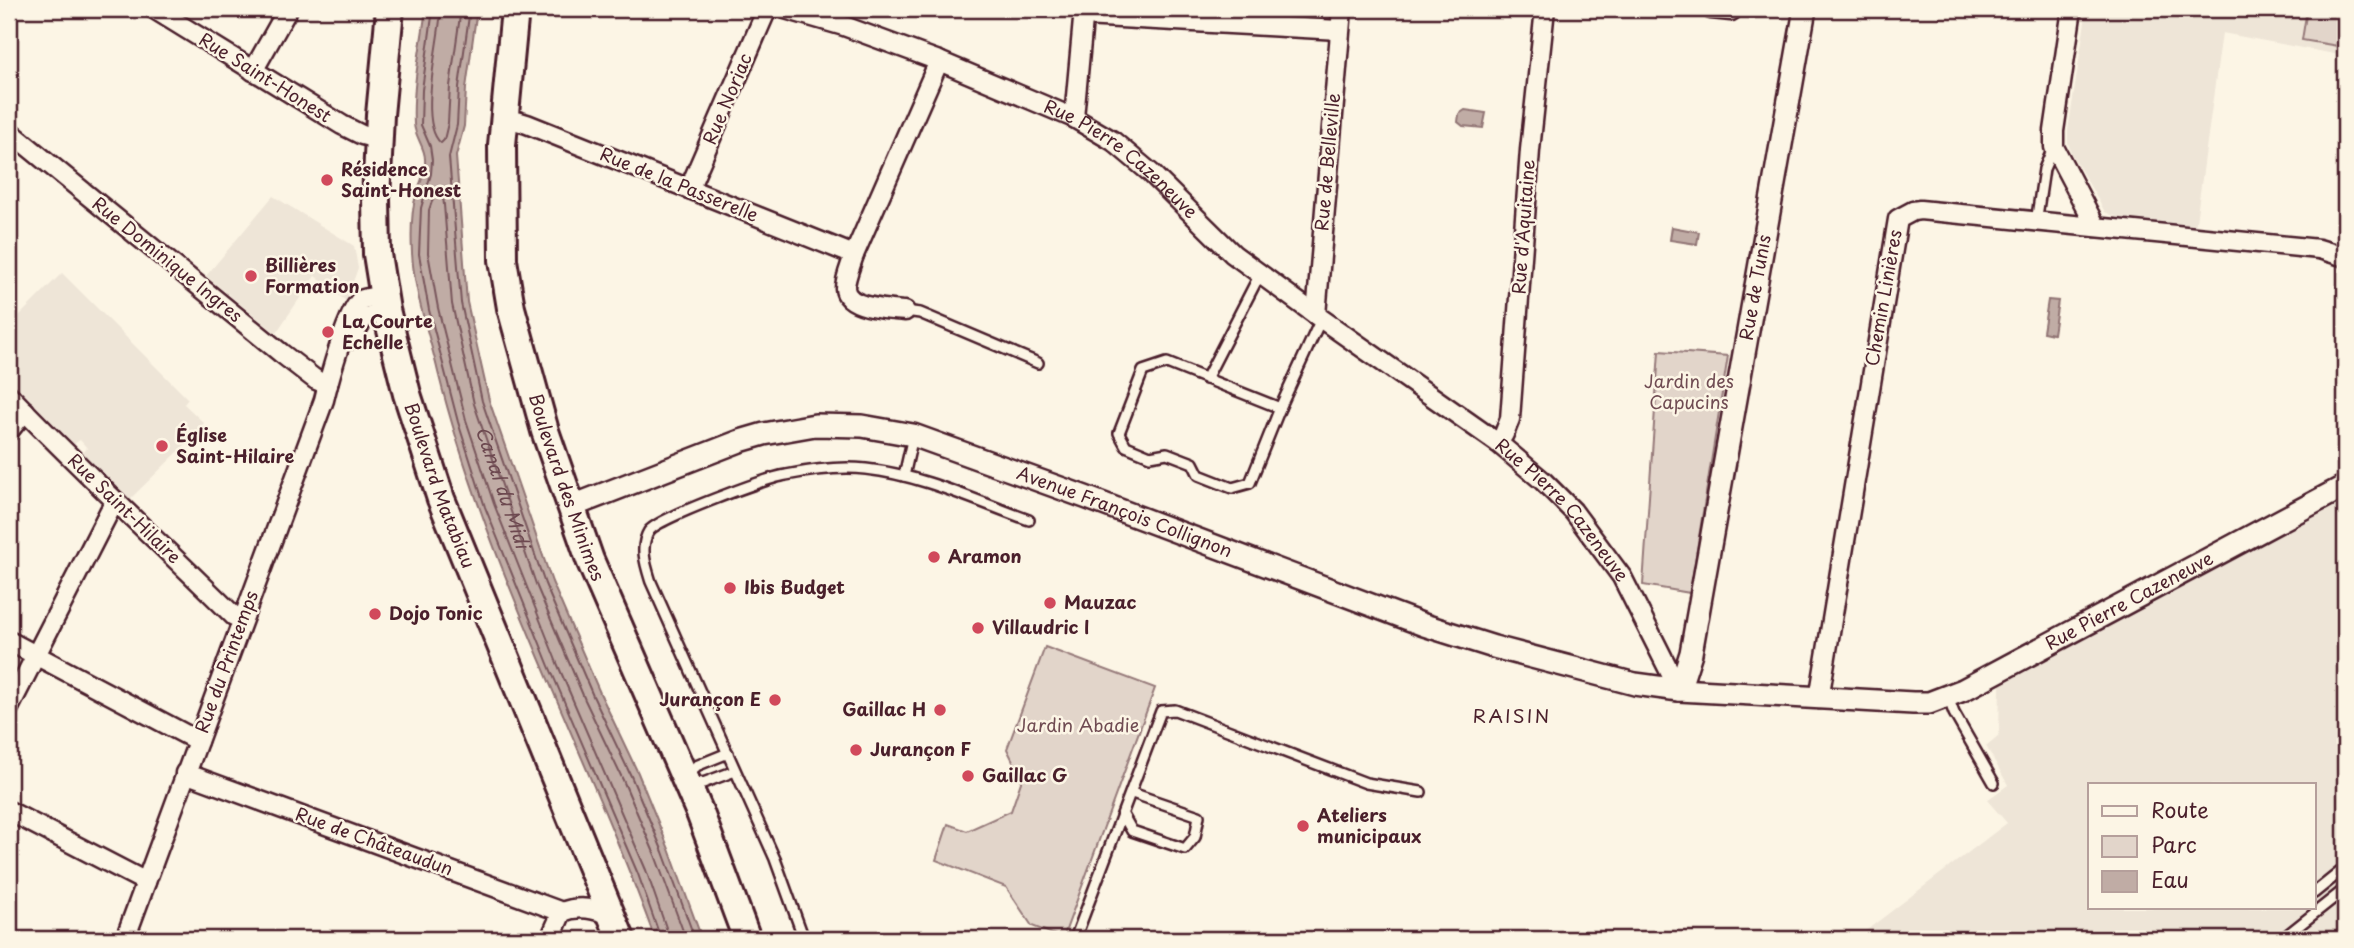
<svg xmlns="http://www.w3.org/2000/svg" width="2354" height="948" viewBox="0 0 2354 948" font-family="'Playpen Sans',sans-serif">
	<rect width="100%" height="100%" fill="#fcf5e5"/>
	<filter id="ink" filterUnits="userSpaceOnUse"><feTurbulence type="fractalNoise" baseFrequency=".0143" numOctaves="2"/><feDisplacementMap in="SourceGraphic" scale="14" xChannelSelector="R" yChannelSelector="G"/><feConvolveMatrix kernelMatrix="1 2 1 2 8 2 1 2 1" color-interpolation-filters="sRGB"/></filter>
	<g filter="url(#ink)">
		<g fill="#eee5d7" fill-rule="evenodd">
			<path d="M2087,9h258v47l-123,-23 -27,196 -72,-9 -18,-8 -34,-59 -3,-10v-12z"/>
			<path d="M273,196l81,50 4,22 -12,33 -31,-25 -39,57 -70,-57z"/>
			<path d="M62,273l126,126 -4,5 20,19 -20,23 -55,54 -46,-47 4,-5 -7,-8 -6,4 -65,-66v-52z"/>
			<path d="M2345,501v438h-490l152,-116 -20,-23 21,-15 -22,-39 13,-11 1,-51zM2090,785h224v123h-224z"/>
		</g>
		<g fill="#e2d5ca" stroke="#967a7a" stroke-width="2">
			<path d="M2307,9h36l-5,37 -36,-6z"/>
			<path d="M1659,351l69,5 -38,237 -47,-8z"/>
			<path d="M1045,647l110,41 -92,250 -31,-12 -26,-39 -70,-27 12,-36 19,7 44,-20 11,-32 -15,-30z"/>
		</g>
		<g fill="#c0aca5" stroke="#917474" stroke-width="2">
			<path d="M426,9h51l-11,79 -2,38 -8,30 11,146 22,98 63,182 48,111 38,80 31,76 33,90h-47c-69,-190 -168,-370 -217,-567 -9,-39 -24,-79 -26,-119 -1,-19 -1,-40 4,-58 4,-12 10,-23 9,-36 0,-12 -10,-22 -11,-35 -2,-38 7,-78 12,-115z"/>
			<path d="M1465,110l21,3 -3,15 -20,-2 -5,-4 1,-8z"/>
			<path d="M1672,227l27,5 -2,12 -27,-4z"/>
			<path d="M2048,300l10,1 -5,33 -10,-2z"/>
		</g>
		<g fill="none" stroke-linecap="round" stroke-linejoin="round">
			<g stroke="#79575c" stroke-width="2">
				<path d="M433,9l-11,81 -1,35 9,21 2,14 -1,14 -10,34 -2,46 10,56 29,112 27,85 64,159 89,208 23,65"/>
				<path d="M441,9c-1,30 -24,114 0,134l3,-3 4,-17 2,-37 11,-77"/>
				<path d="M470,9l-11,78 -2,38 -8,32 12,146 21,98 63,183 48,112 38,80 32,76 32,87"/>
				<path id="s1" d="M670,939l-24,-69 -89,-207 -63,-159 -28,-84 -28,-112 -10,-55 1,-43 8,-23 5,2 2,16 8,99 22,100 63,183 48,113 38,80 32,75 31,84"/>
			</g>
			<g stroke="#4a1f2b" stroke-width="14">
				<g id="service">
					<path d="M2036,223l8,-54 9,-21"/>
					<path d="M905,311l15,2 118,50"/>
					<path d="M1167,363l113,45 -30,75 -18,5 -33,-13 -6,-12 -26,-10 -17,3 -24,-10 -7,-13 24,-62z"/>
					<path d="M1206,379l54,-105"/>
					<path d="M1280,408l41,-89"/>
					<path d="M904,476l9,-40"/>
					<path d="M1948,697l6,16 40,70"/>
					<path d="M728,753l-32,13 -9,15 16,2 32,-12"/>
					<path d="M1123,815l9,16 53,18 10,-12 4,-21 -67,-23"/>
					<path d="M2314,893l31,-25"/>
					<path d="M804,939l-29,-80 -124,-277c-5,-16 -12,-35 -2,-51 9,-13 118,-53 137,-56 25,-5 54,-9 80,-6 56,6 110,32 163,51"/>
					<path d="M1075,939l86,-228 14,-1 191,73 55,9"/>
					<path d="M2282,939l63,-50"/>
					<path d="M2342,939l3,-2"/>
				</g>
			</g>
			<g stroke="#4a1f2b" stroke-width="23">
				<g id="minor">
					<path d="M154,9l188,116 20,10 16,4"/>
					<path id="s2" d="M785,9l59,17 95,35 135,57 39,23 38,32 82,81 83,61 182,128 45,38 30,30 49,66 57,113"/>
					<path d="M1711,9l20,2"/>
					<path d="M2072,9l-18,122v16l42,80"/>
					<path d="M1083,16l256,14"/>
					<path d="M253,71l35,-62"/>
					<path d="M504,117l23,7 327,131"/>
					<path d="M1074,118l10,-109"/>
					<path d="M9,131l272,222 35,27 12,5"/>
					<path d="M689,189l78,-180"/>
					<path d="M905,311c-15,-1 -59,-3 -60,-23 0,-10 6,-23 9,-33l85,-194"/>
					<path d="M1316,315l26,-306"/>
					<path d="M351,339l13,-21 22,-8"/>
					<path d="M9,395c73,76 150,147 225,221l8,4"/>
					<path d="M9,431l16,-20"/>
					<path d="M1498,443l6,-9 6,-15 20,-269 15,-141"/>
					<path d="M9,641l189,100"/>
					<path d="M1819,699l79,-480 15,-8 7,-1 399,39 26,8"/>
					<path d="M9,708l100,-196 6,-9"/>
					<path d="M185,773l377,139"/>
					<path d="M9,811l137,71"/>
					<path d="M125,939l199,-539c4,-17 24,-92 37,-100 5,-3 15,-3 22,-4"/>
					<path d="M550,939l12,-27c18,-7 32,-3 50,3"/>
				</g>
			</g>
			<g stroke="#4a1f2b" stroke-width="26">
				<g id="tertiary">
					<path id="s3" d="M570,507l170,-66 24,-7 51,-9 47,1 51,9 172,62 339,128 70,22 141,37 44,6 234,13h16l34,-13 382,-204"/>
					<path id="s4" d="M1679,690l12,-37 114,-644"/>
				</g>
			</g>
			<g stroke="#4a1f2b" stroke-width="32">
				<g id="primary">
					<path id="s5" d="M390,9l-10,106 -4,84 1,55 9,56 21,84 34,105 180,440"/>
					<path id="s6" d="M515,9l-13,136 1,115 8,48 34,123 45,129 110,253 47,126"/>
				</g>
			</g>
			<use href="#service" stroke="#fcf5e5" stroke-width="9"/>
			<use href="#minor" stroke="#fcf5e5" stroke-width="18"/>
			<use href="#tertiary" stroke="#fcf5e5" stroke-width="21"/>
			<use href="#primary" stroke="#fcf5e5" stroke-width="26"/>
		</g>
	</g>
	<g fill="#d1495b" stroke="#fcf5e5" stroke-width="2.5">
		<circle cx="327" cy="180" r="7"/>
		<circle cx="251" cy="276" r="7"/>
		<circle cx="328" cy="332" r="7"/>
		<circle cx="162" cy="446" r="7"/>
		<circle cx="934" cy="557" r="7"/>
		<circle cx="730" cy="588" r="7"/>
		<circle cx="1050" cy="603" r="7"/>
		<circle cx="375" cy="614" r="7"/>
		<circle cx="978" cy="628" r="7"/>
		<circle cx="775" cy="700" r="7"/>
		<circle cx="940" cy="710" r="7"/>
		<circle cx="856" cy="750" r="7"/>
		<circle cx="968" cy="776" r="7"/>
		<circle cx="1303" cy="826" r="7"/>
	</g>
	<g text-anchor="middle" stroke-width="5" stroke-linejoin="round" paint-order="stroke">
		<g font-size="18" fill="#4a1f2b" stroke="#fcf5e5">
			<text transform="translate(265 78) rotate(32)" y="6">Rue Saint-Honest</text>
			<text transform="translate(728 99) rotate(-67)" y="6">Rue Noriac</text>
			<text dy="6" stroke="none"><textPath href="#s2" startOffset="371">Rue Pierre Cazeneuve</textPath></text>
			<text transform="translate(1328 162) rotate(-85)" y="6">Rue de Belleville</text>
			<text transform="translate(679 185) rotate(22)" y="6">Rue de la Passerelle</text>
			<text transform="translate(1524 227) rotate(-86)" y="6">Rue d'Aquitaine</text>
			<text transform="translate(167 260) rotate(39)" y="6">Rue Dominique Ingres</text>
			<text dy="6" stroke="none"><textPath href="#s4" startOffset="410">Rue de Tunis</textPath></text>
			<text transform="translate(1884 298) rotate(-80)" y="6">Chemin Linières</text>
			<text dy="6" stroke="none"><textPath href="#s5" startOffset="486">Boulevard Matabiau</textPath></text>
			<text dy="6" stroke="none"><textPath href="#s6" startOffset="488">Boulevard des Minimes</textPath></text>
			<text transform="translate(124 509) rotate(44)" y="6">Rue Saint-Hilaire</text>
			<text dy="6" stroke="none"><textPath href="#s3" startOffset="583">Avenue François Collignon</textPath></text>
			<text dy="6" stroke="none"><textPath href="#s2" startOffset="938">Rue Pierre Cazeneuve</textPath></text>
			<text dy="6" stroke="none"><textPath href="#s3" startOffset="1642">Rue Pierre Cazeneuve</textPath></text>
			<text transform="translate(227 662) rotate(-70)" y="6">Rue du Printemps</text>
			<text transform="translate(374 842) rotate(20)" y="6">Rue de Châteaudun</text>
		</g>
		<g font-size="18" font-weight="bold" fill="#4a1f2b" stroke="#fcf5e5" text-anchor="start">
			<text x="341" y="176">Résidence<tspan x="341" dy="21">Saint-Honest</tspan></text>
			<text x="265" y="272">Billières<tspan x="265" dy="21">Formation</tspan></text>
			<text x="342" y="328">La Courte<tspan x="342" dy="21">Echelle</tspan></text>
			<text x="176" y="442">Église<tspan x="176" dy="21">Saint-Hilaire</tspan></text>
			<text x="948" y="563">Aramon</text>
			<text x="744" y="594">Ibis Budget</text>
			<text x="1064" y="609">Mauzac</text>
			<text x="389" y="620">Dojo Tonic</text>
			<text x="992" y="634">Villaudric I</text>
			<text x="761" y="706" text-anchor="end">Jurançon E</text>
			<text x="926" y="716" text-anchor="end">Gaillac H</text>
			<text x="870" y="756">Jurançon F</text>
			<text x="982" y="782">Gaillac G</text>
			<text x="1317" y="822">Ateliers<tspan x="1317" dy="21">municipaux</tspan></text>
		</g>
		<g font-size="18" fill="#704c53" stroke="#fcf5e5">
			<text x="1689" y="388">Jardin des<tspan x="1689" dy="21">Capucins</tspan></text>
			<text x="1078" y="732">Jardin Abadie</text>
		</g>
		<g font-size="19" font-style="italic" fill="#6d4950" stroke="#fcf5e5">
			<text dy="7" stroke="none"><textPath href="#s1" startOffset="1108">Canal du Midi</textPath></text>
		</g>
		<g font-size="19" letter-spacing="2" fill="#4a1f2b" stroke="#fcf5e5">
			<text x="1512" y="723">RAISIN</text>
		</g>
	</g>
	<rect width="2354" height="948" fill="none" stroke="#fcf5e5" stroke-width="35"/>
	<rect x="18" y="18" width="2319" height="913" fill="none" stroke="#4a1f2b" stroke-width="2.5" filter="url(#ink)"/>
	<rect x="2088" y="783" width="228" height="126" fill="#fcf5e5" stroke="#b59f9b" stroke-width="2"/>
	<rect x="2102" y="806" width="35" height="10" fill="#fcf5e5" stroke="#b59f9b" stroke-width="2"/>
	<text x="2151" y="818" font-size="21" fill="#4a1f2b">Route</text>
	<rect x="2102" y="836" width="35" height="21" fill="#e2d5ca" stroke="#b59f9b" stroke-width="2"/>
	<text x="2151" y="853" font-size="21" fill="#4a1f2b">Parc</text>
	<rect x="2102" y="871" width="35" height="21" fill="#c0aca5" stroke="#b59f9b" stroke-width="2"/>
	<text x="2151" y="888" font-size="21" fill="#4a1f2b">Eau</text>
</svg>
